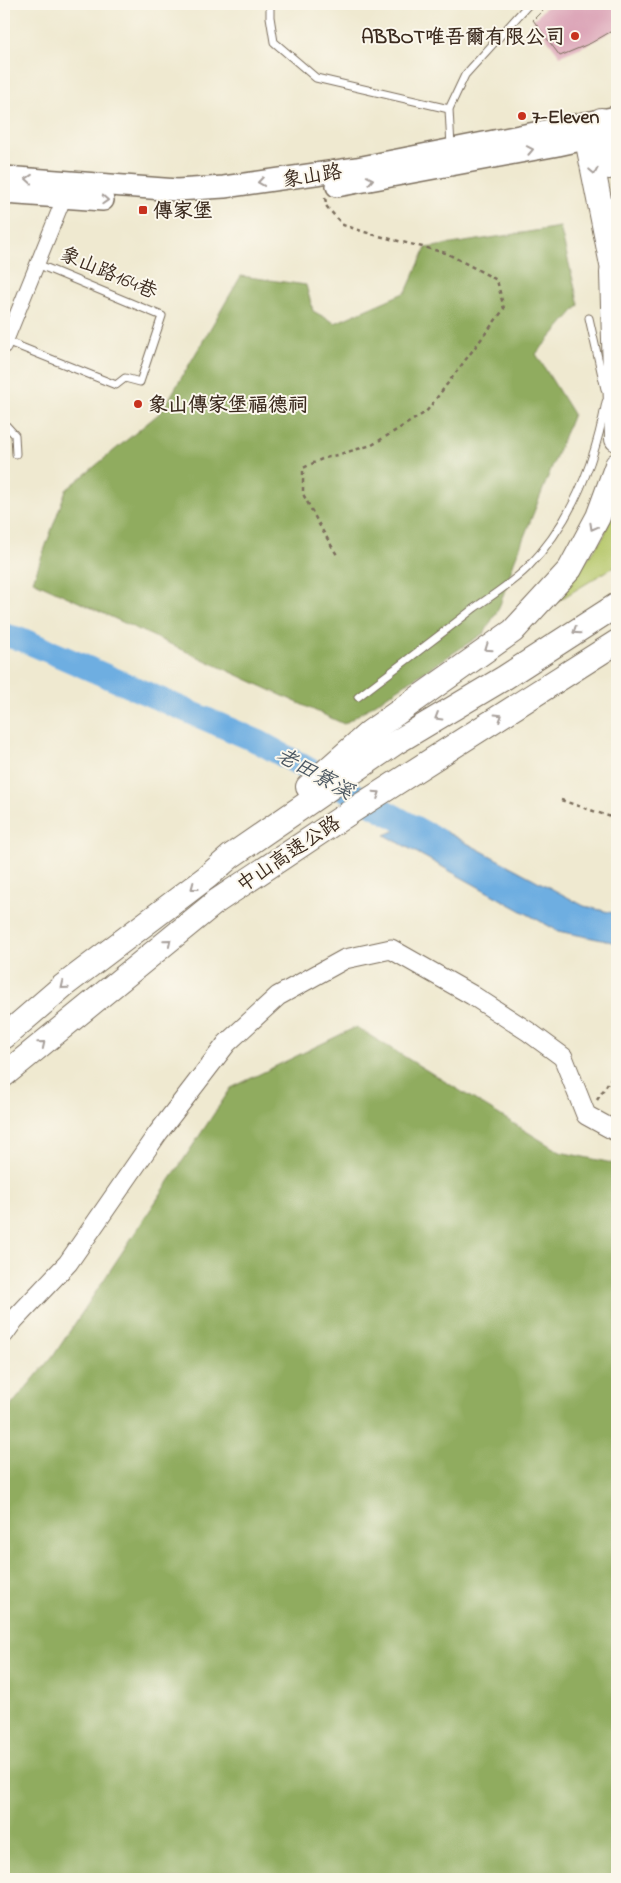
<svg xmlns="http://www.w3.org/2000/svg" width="621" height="1883" viewBox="0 0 621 1883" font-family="'Indie Flower','LXGW WenKai TC',sans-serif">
	<rect width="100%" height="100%" fill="#fbf7ec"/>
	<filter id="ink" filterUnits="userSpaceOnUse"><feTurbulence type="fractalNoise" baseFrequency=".02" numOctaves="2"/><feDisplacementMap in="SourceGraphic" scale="10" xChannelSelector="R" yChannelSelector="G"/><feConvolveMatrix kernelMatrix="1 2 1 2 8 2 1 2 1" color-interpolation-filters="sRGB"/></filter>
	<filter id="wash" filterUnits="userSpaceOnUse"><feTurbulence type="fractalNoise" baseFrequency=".0096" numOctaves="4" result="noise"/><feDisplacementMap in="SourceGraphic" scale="20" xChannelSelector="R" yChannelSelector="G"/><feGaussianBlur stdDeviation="1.12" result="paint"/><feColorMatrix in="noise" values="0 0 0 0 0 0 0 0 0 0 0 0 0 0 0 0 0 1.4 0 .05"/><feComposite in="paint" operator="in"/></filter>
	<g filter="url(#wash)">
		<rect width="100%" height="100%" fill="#efe9d0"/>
		<path fill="#b6c76a" stroke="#787844" d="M617,498v67l-61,37 48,-66z"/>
		<g fill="#90ac5e" stroke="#666b3e">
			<path d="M560,227l19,78 -43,49 37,60 -59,148 -15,46 -15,25 -140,91 -311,-143 33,-91 96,-79 79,-135 65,9 7,26 22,12 71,-31 20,-44z"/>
			<path d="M356,1027l204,125 57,12v715h-613v-465l52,-62 175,-264z"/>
		</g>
		<path fill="#6eaee1" stroke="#546c80" d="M422,819l162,87 33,8v29l-59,-12 -173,-96z"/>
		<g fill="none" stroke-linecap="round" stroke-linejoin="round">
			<path stroke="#6eaee1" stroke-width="24" d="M4,635l19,5 236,102 178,98"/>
		</g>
		<g id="blocks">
			<path fill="#dca4b7" d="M549,4h68v24l-26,15 -31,13 -27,-36z"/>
		</g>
	</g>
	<g filter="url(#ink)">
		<use href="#blocks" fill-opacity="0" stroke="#7a6d5c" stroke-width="1"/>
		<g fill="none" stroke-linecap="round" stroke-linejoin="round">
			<g stroke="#7a6d5c" stroke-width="9">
				<g id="lane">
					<path d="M270,4v13l4,25 42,36 133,31"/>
					<path d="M451,147l-2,-38 16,-34 64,-71"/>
					<path d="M589,318l16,71"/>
					<path d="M6,341l110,44 9,-7 15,4 22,-66 -125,-52"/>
					<path d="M4,423l11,12 1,19"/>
					<path d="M358,697c38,-29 77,-58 115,-88 18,-13 39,-26 54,-41 44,-45 68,-106 79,-166"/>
				</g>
			</g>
			<g stroke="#7a6d5c" stroke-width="16">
				<path id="street" d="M4,346l60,-148 2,-7"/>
			</g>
			<g stroke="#7a6d5c" stroke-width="21">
				<path id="secondary" d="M4,1334l10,-14 54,-57 90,-130 69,-90 51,-47 67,-37 46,-10 81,46 57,37 34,25 23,58 31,17"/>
			</g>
			<g stroke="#7a6d5c" stroke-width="24">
				<g id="primary">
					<path d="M4,177l173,13 47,-3 133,-19 260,-51"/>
					<path d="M337,186l221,-41 59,-13"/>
					<path d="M4,193l99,7"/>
				</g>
			</g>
			<g stroke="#7a6d5c" stroke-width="26">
				<g id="highway">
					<path d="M601,120l8,47"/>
					<path d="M584,124l33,166"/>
					<path d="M612,273l5,166"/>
					<path d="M308,787l62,-55 143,-101 57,-62 28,-52 19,-52"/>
					<path d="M4,1037l59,-51 144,-109 24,-21 164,-113 109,-65 113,-73"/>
					<path d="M4,1075l213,-174 138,-92 262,-167"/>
				</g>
			</g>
			<g stroke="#7a6d5c" stroke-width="2.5" stroke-dasharray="4 4" stroke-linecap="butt">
				<path d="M325,198l2,9 16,18 28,9 75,19 51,27 7,29 -78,103 -54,33 -50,14 -19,9v26l18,34 16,27"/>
				<path d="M561,800l56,19"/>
				<path d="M597,1100l20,-31"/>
			</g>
			<use href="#lane" stroke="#fff" stroke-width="7"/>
			<use href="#street" stroke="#fff" stroke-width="14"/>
			<use href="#secondary" stroke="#fff" stroke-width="19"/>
			<use href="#primary" stroke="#fff" stroke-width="21"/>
			<use href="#highway" stroke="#fff" stroke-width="24"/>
		</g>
		<defs><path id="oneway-chevron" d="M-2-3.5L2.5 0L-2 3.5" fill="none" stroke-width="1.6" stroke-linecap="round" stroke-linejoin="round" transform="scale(1.25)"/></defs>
		<g stroke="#a79f9a">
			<use href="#oneway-chevron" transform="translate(530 150) rotate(-11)"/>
			<use href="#oneway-chevron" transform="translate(594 171) rotate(79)"/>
			<use href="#oneway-chevron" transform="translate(29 179) rotate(-175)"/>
			<use href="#oneway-chevron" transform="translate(370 180) rotate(-11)"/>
			<use href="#oneway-chevron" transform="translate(261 182) rotate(172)"/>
			<use href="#oneway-chevron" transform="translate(105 200) rotate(3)"/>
			<use href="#oneway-chevron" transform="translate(593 527) rotate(119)"/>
			<use href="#oneway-chevron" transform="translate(576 631) rotate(147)"/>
			<use href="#oneway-chevron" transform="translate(488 648) rotate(145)"/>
			<use href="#oneway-chevron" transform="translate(438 717) rotate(149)"/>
			<use href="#oneway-chevron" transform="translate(499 717) rotate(-32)"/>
			<use href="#oneway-chevron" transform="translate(377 794) rotate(-33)"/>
			<use href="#oneway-chevron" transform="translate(194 887) rotate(143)"/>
			<use href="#oneway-chevron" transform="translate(168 942) rotate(-40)"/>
			<use href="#oneway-chevron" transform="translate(64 986) rotate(141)"/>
			<use href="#oneway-chevron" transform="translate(42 1044) rotate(-39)"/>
		</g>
	</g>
	<g fill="#c8321e" stroke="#fbf7ec" stroke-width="2">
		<circle cx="575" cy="36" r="5"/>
		<circle cx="522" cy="116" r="5"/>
		<rect x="138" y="205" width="10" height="10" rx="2.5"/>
		<circle cx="138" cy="404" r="5"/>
	</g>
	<g text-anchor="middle" stroke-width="4" stroke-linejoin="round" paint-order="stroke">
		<g font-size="20" font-weight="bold" fill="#3b2a1e" stroke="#fbf7ec" text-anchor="start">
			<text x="565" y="43" text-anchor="end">ABBOT唯吾爾有限公司</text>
			<text x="532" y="123">7-Eleven</text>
			<text x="153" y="217">傳家堡</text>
			<text x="148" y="411">象山傳家堡福德祠</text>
		</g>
		<g font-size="20" fill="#3b2a1e" stroke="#fbf7ec">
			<text transform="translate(312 175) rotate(-9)" y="7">象山路</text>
			<text transform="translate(109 272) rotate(23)" y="7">象山路164巷</text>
			<text transform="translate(288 853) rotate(-34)" y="7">中山高速公路</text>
		</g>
		<g font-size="21" font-style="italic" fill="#4d5862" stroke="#fbf7ec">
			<text transform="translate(315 773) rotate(29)" y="7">老田寮溪</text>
		</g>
	</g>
	<rect width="621" height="1883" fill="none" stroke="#fbf7ec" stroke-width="20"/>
</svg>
